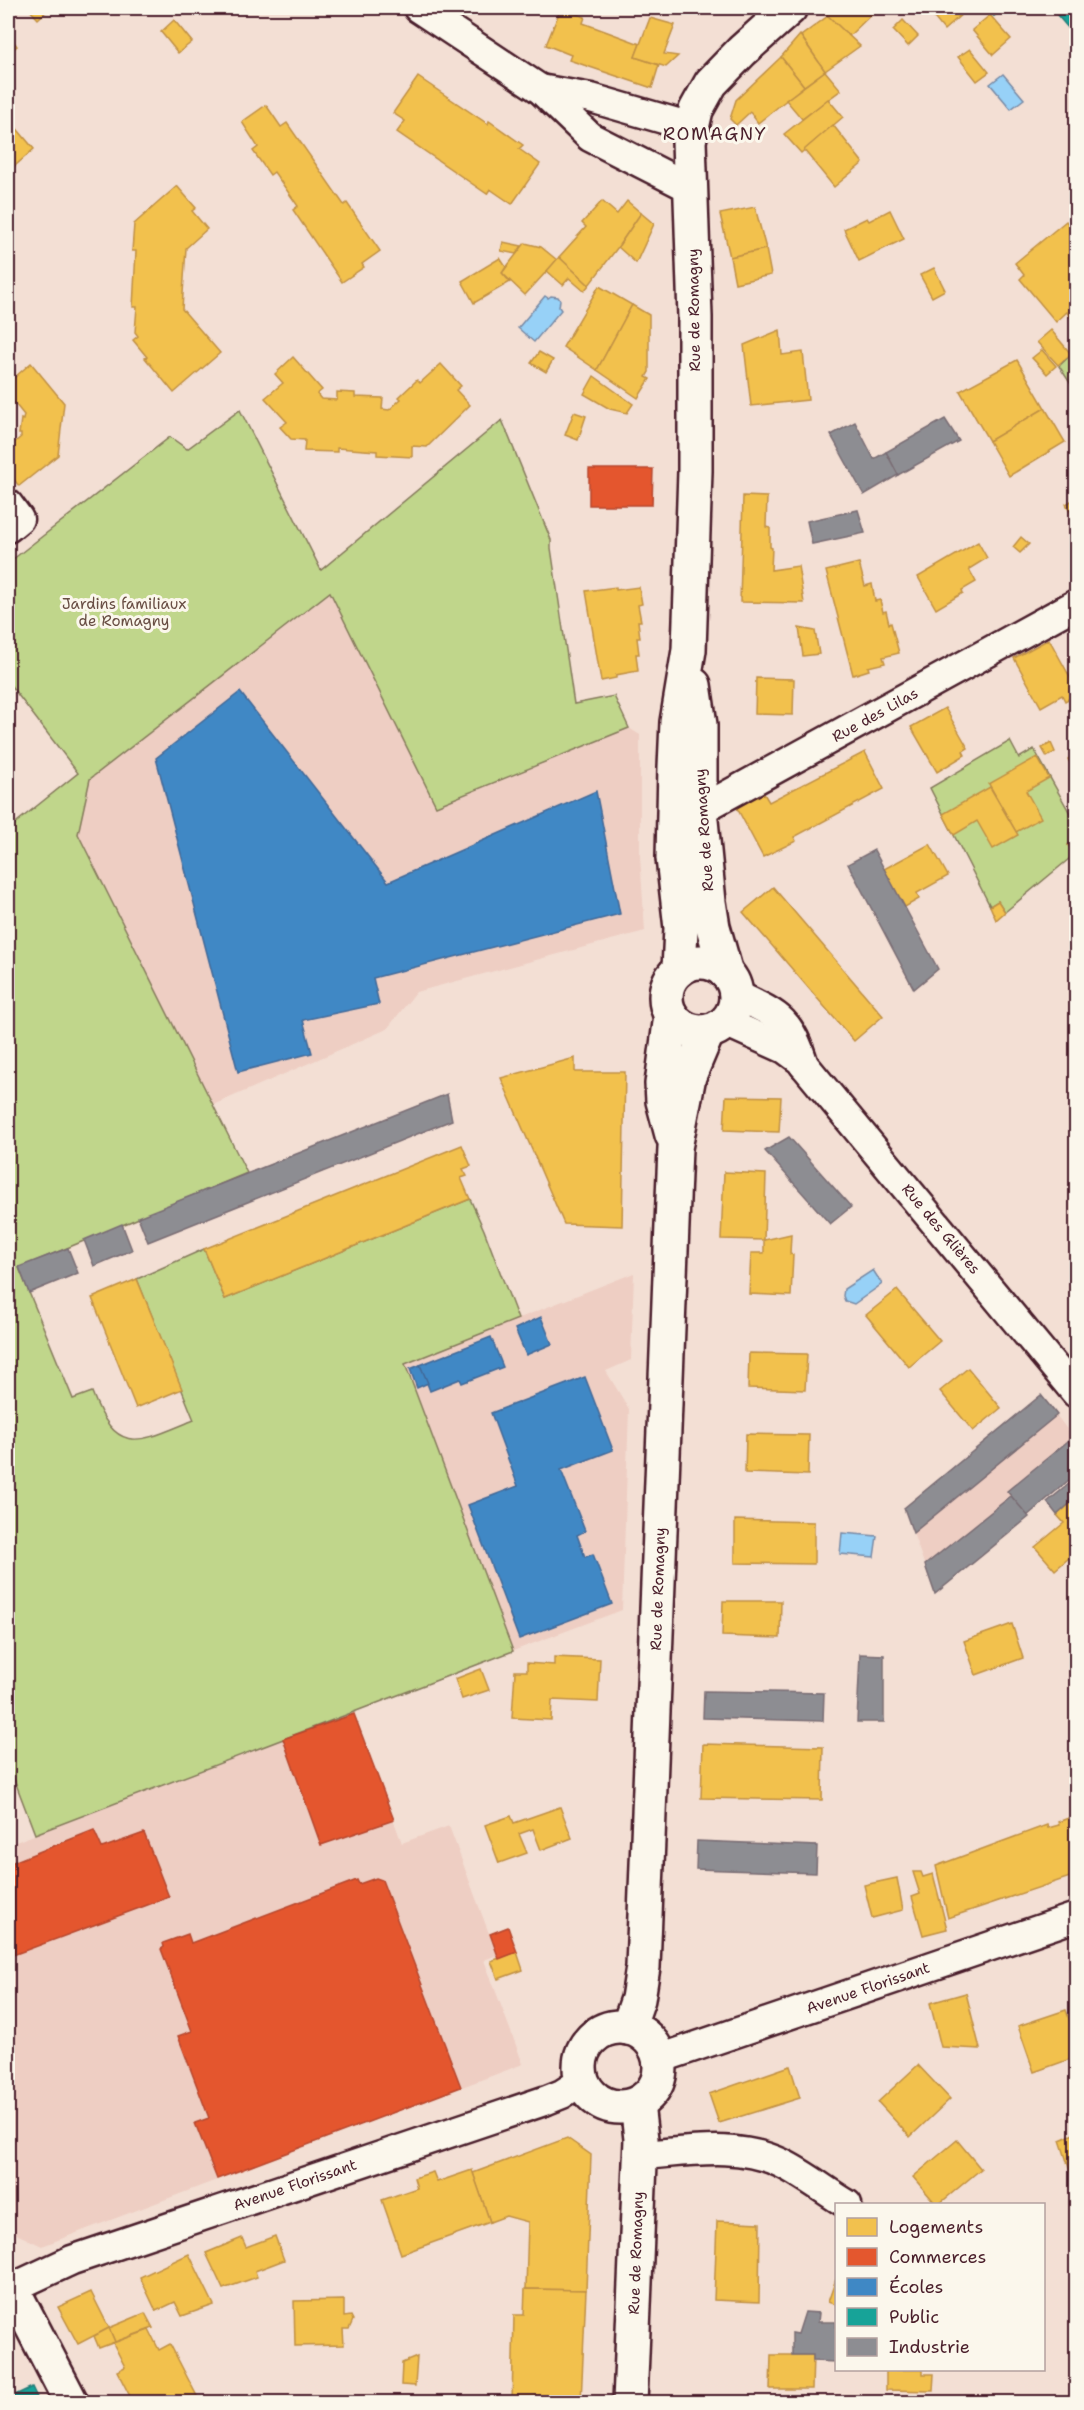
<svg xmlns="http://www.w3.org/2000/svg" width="1084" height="2410" viewBox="0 0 1084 2410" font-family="'Shantell Sans',sans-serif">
	<rect width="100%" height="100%" fill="#f3dfd4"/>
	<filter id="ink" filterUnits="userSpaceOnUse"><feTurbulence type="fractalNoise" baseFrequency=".0167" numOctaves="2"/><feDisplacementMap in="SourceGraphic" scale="12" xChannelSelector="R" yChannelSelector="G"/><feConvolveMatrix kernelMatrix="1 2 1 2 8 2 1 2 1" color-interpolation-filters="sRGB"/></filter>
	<g filter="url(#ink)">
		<g fill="#eecec3">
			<path d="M331,591l105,214 193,-77 11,7v121l5,75 -229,61 -29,37 -174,76 -135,-271 12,-55z"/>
			<path d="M634,1273l-3,87 -25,11 23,38 -7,201 -109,41 -108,-288z"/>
			<path d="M1041,1395l35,46v33l-49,41 2,2 -94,77 -31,-86z"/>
			<path d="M353,1712l49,131 47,-17 48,129 -13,5 39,104 -481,182 -34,-16v-385z"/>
		</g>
		<g fill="#c0d68b" stroke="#857a5b" stroke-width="1.5">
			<path d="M1076,350v42l-17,-26z"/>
			<path d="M240,410l81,160 181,-150 49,120v8l23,156 40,-8 15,32 -193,78 -106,-214 -240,187 -12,55 169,339 -228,95 54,131 19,-7c25,66 48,50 102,28l-57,-141 67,-30 21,50 245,-100 14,31 34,89 -113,45 108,287 -478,183 -27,-71v-934l70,-56 -70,-91v-119l162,-126 17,12z"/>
			<path d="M1010,741l9,17 15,-9 42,75v14l-8,7 7,9 -70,58 -7,-11 -8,5 -60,-118z"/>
		</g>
		<g fill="#97d1f7" stroke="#788aa5" stroke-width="1.5">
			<path d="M1003,74l21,25 -13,10 -21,-25z"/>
			<path d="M545,296l3,2 3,-2 7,1 2,3 -1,7 2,3 -27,32 -16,-14z"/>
			<path d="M873,1270l9,14 -28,20 -9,-3 -2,-5 1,-7z"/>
			<path d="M842,1533l35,3 -3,21 -34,-3z"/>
		</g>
		<g fill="#f2c14e" stroke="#c09044" stroke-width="1.5">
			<path d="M28,8h20l1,1 -11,10z"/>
			<path d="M561,8l24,9 -2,6 57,21 -5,13 24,8 -7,23 -83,-28 2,-5 -25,-10z"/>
			<path d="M831,8h47l-29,28 -24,-23z"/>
			<path d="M926,8h30l6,6 -18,16z"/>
			<path d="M990,15l21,24 -18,16 -21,-25z"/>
			<path d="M828,16l32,30 -35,25 -24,-35z"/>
			<path d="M650,18l25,7 -11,29 14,2 -12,11 -31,-10z"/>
			<path d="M174,20l18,22 -14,11 -17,-21z"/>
			<path d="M903,20l15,16 -10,10 -15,-16z"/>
			<path d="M8,34l9,12 -9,7z"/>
			<path d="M800,35l25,36 -21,15 -23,-29z"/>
			<path d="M970,49l19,23 -12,9 -19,-24z"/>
			<path d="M781,57l23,29 -46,37 -8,-11 -14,13 -6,-6 6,-19z"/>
			<path d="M825,71l16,19 -39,29 -16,-19z"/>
			<path d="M418,77l70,47 1,-3 34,24 -4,4 21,15 -28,40 -22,-15 -3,5 -90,-62 8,-11 -12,-8z"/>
			<path d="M828,99l15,18 -42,36 -17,-19z"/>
			<path d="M266,105l15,22 6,-4 57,82 3,-2 33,48 -18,13 2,3 -22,15 -49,-72 5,-4 -24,-34 -4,3 -17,-24 5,-4 -16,-25z"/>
			<path d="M8,118l26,31 -26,23z"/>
			<path d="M833,125l30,38 -29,24 -30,-37z"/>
			<path d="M177,186l19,22 -4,3 15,18 -21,19 -4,61 38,44 -46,40 -29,-35 2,-1 -14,-17 5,-4 -3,-4 2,-25h-4l3,-56h-4l2,-27z"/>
			<path d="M602,201l15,13 10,-13 14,12 -23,34 -29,38 -30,-28 27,-30 -4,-4z"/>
			<path d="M755,207l11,42 -36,8 -10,-43z"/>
			<path d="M890,210l14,29 -45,22 -15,-32 23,-11 2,3z"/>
			<path d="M641,213l13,11 -18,39 -18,-16z"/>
			<path d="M1066,221l10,14 -3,3 3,4v70l-6,5 -3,-5 -11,10 -36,-43 4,-4 -9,-12z"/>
			<path d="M503,242l19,4 -6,8 -15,-3z"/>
			<path d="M525,243l16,4 16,13 -32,35 -23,-22z"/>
			<path d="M766,249l5,26 -36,8 -5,-26z"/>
			<path d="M559,257l30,28 -5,6 -15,-13 -6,7 -16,-14z"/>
			<path d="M500,258l6,9 -4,6 8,9 -36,21 -12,-22z"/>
			<path d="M934,268l11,22 -13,7 -12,-22z"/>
			<path d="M599,286l33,19 -35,65 -34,-23z"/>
			<path d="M632,305l17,10v57l-3,5 4,2 -12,19 -41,-28z"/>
			<path d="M780,330l2,25 21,-3 5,48 -57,6 -7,-61z"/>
			<path d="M1051,330l20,24 -13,11 -21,-23z"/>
			<path d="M1042,350l14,16 -9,8 -15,-16z"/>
			<path d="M539,352l14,8 -7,12 -15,-9z"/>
			<path d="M293,357l29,33 -5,4 4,5 16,1v-8l18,1v4l28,1 -1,11 7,1 12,-11 -2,-2 18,-17 3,3 21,-19 20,22 -5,4 14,15 -43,42 -15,-1v11l-35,-2v-4l-40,-3v4l-33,-1 1,-11 -14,-1 -11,-12 7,-5 -22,-24 18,-15 -8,-9z"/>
			<path d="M1017,360l28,48 -56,33 -29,-50z"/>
			<path d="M31,363l33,40 -6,52 -39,31 -11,-14v-24l13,-11v-3h-2l2,-15 2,1 1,-5 -16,-20v-12z"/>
			<path d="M594,376l39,28 -6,9 -17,-4 -26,-15z"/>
			<path d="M1045,408l20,34 -56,34 -20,-35z"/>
			<path d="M574,412l12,4 -8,24 -13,-5z"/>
			<path d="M743,496l24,1 -1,30 4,1v19l2,1 -1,22 27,-4 6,37 -64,-1z"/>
			<path d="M1076,498v25l-10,-19z"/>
			<path d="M1021,537l8,7 -9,9 -7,-6z"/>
			<path d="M978,542l9,16 -18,11 7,13 -14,8 1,3 -27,16 -18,-32z"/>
			<path d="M859,563l6,23 7,-2 3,17 5,-1 3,12 3,-1 3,13 2,-1 8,30 -16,4 2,6 -17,4 1,3 -16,5 -27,-104z"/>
			<path d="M616,587v3l23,-3 3,17 -4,1 3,16h-3l2,17h-3l2,16h-3l2,17 -22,4v3l-15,3 -15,-90z"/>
			<path d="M799,628l16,3 4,23 -16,2z"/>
			<path d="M1049,639l27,49v7l-11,6 -3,-6 -21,12 -27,-49z"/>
			<path d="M756,678l38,1 -1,36 -38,-1z"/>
			<path d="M945,708l23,40 -5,3 2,4 -28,17 -26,-45z"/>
			<path d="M1051,743l4,9 -8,5 -5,-9z"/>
			<path d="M865,752l19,37 -90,48 2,4 -33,16 -27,-51 27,-14 6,10z"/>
			<path d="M1076,754v20l-8,-15z"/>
			<path d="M1037,757l12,21 -23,13 15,27 -25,14 -27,-48z"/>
			<path d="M990,787l28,48 -25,14 -16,-28 -23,14 -11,-21z"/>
			<path d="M1076,838v14l-1,2 -7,-9z"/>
			<path d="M930,844l18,32 -31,17 2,6 -14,8 -21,-38z"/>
			<path d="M773,887l110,129 -29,25 -111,-129z"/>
			<path d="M998,901l7,11 -9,8 -6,-14z"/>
			<path d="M575,1058v14h50l-3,154 -58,-2 -63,-146z"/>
			<path d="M726,1096l55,1 -2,35 -55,-2z"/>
			<path d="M462,1145l9,21 -8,3 4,7 -6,2 9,21 -245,100 -21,-50z"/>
			<path d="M724,1172l42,2 -2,66 -43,-1z"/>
			<path d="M791,1234l-1,20 3,1 -2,41 -42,-2 2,-41h13v-13z"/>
			<path d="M137,1279l45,110 -46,19 -44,-110z"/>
			<path d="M897,1290l43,51 -31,26 -43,-52z"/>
			<path d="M749,1353l58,1 -2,36 -57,-2z"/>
			<path d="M968,1368l33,40 -28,23 -33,-40z"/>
			<path d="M746,1434l63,1 -1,40 -63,-2z"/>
			<path d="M1076,1498v54l-21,18 -20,-23 29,-24 -7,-8z"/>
			<path d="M735,1520l79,2v42l-79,-1z"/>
			<path d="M723,1601h58l-1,37 -58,-2z"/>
			<path d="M1012,1624l11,34 -47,17 -12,-34z"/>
			<path d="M554,1657l46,2 -2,43 -46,-2 -1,20 -39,-2 3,-47h12v-8l27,2z"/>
			<path d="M481,1669l8,21 -27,9 -7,-20z"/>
			<path d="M703,1744l120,3 -1,53 -121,-2z"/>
			<path d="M560,1807l12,31 -31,12 -8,-21 -14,5 8,19 -28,10 -14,-38 26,-9 3,7z"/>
			<path d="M1076,1815v60l-128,43 -12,-52 111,-41 1,3 11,-3 -1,-3z"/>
			<path d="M913,1872h8l2,5 10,-3 14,55 -24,6 -11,-38 8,-3z"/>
			<path d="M897,1878l6,32 -31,8 -8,-33z"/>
			<path d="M517,1952l6,18 -25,9 -7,-18z"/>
			<path d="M1076,1968v16l-4,-15z"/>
			<path d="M966,1993l14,56 -39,-2 -11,-44z"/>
			<path d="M1066,2010l10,28v19l-42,15 -16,-46z"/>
			<path d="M918,2065l32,34 -40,38 -32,-35z"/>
			<path d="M790,2066l10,32 -81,25 -10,-29z"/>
			<path d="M1076,2133v49l-2,1 -14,-43z"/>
			<path d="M567,2138l24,17 -5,135 -60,-1 2,-67 -22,-6 -16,6 -17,-49z"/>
			<path d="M957,2140l24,29 -42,35h-3l-23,-27z"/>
			<path d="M472,2170l18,52 -89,32 -19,-54 35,-12 -3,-10 19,-6 4,10z"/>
			<path d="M717,2221l43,2 -1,79 -45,-2z"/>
			<path d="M275,2236l9,24 -29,11 2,6 -34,12 -17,-36 36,-15 4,9z"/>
			<path d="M189,2254l25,51 -32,11 -7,-14 -19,9 -16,-34z"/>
			<path d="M836,2279v26l-8,-3z"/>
			<path d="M525,2289l61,1 -5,112h-69l2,-87h10z"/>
			<path d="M91,2292l18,36 -31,16 -20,-37z"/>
			<path d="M344,2300v17l7,-1 2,4 -4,9h-6l1,16 -49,1 -1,-45z"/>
			<path d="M145,2313l8,15 -38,14 -6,-14z"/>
			<path d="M109,2328l6,14 -16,6 -5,-12z"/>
			<path d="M149,2330l10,20 11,-6 30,58h-67l-16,-31 8,-4 -12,-24z"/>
			<path d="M771,2355h42l-1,34h-42z"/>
			<path d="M417,2357l-2,29 -14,-1 1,-22z"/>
			<path d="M886,2370h37v4h11l-1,17 -47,-1z"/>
		</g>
		<g fill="#e4572e" stroke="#b6462d" stroke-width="1.5">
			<path d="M589,469h64l-1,36h-63z"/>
			<path d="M354,1714l40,106 -73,25 -38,-106z"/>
			<path d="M94,1830l8,18 42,-15 25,64 -161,60v-93z"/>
			<path d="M376,1878l6,2 79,207 -244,92 -22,-56 14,-5 -31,-82 14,-5 -31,-82 3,-2 -1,-4 25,-9 3,9 166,-63 2,4z"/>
			<path d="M508,1927l9,25 -18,7 -9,-25z"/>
		</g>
		<g fill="#3f88c5" stroke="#426897" stroke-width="1.5">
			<path d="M240,692l148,190 208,-91 24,123 -247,64 6,26 -76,16 9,33 -74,19 -82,-314z"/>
			<path d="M541,1317l11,27 -26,11 -11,-26z"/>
			<path d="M491,1337l12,30 -41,16 -2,-4 -30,12 -10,-26z"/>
			<path d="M420,1365l8,18 -11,5 -7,-19z"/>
			<path d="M585,1377l28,73 -52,20 24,61 -8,4 8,22 8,-3 19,50 -93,35 -51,-134 50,-19 -27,-73z"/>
		</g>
		<g fill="#17a398" stroke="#267b77" stroke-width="1.5">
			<path d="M987,8h17l-10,8z"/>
			<path d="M1051,8h25v29z"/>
			<path d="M32,2387l7,15h-31v-13l3,8z"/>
		</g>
		<g fill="#8d8d92" stroke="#796c73" stroke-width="1.5">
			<path d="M945,419l14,22 -61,34 -12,-23z"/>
			<path d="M855,422l19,37 12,-7 12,23 -34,20 -33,-60z"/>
			<path d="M858,510l7,23 -53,11 -5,-23z"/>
			<path d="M874,850l64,119 -24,20 -66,-125z"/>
			<path d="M447,1094l5,26 -304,122 -10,-25z"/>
			<path d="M789,1137l62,70 -21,17 -65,-73z"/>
			<path d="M122,1224l10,26 -38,16 -10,-26z"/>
			<path d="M68,1248l10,25 -49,20 -10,-26z"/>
			<path d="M1041,1395l16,20 -144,118 -9,-25z"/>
			<path d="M1073,1437l3,4v33l-49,42 -20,-25z"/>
			<path d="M1075,1479l1,19 -19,17 -10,-13z"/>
			<path d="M1011,1496l18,21 -94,77 -10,-29z"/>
			<path d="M860,1654l24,1v67h-27z"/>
			<path d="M704,1691l120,2 -1,28 -120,-3z"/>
			<path d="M697,1841l120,5 -1,27 -120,-4z"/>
			<path d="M805,2312l14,1 -1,9h18v40l-23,-1v-6h-21v-22l6,1z"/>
		</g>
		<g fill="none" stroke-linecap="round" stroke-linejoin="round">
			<g stroke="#4a1f2b" stroke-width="33">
				<g id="minor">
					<path d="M418,8l122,81 50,48 100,51"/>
					<path d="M540,89l51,9 100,29"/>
					<path d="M8,504l11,15 -11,9"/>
					<path d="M684,819l392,-215"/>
					<path d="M736,995c42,20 54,23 68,70"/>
					<path d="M725,1022l60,27 15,11 276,333"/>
					<path d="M659,2059l417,-142"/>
					<path d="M641,2155c46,-3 96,-13 140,8 23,11 44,28 66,41"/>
					<path d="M8,2282l4,6 60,-28 475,-160 15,-6 20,-13"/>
				</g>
			</g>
			<g stroke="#4a1f2b" stroke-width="38">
				<g id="tertiary">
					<path d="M694,685l6,40v85l9,92 4,25 13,46"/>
					<circle cx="701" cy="997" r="35"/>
					<path d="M679,970l2,-42 -8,-70 2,-91 2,-45 12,-72 6,-179v-154l-6,-176 7,-31 15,-27 31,-32 48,-43"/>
					<path d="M671,1015l-9,69 1,17 9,34"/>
					<circle cx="620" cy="2067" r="40"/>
					<path d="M628,2028l10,-29 5,-32 32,-819 14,-72 19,-45"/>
					<path d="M8,2290l4,-2 59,114"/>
					<path d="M630,2402l11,-263 -4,-35"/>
				</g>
			</g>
			<use href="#minor" stroke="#fbf7ec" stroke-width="28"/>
			<use href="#tertiary" stroke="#fbf7ec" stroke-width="33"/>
		</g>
	</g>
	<g text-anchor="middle" stroke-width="6" stroke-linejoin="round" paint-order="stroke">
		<g font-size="15" fill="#4a1f2b" stroke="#fbf7ec">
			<text transform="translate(694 310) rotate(-91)" y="5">Rue de Romagny</text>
			<text transform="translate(875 715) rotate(-29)" y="5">Rue des Lilas</text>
			<text transform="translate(704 830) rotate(-94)" y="5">Rue de Romagny</text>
			<text transform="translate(941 1229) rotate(50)" y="5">Rue des Glières</text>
			<text transform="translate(658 1589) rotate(-88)" y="5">Rue de Romagny</text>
			<text transform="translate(868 1988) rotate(-19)" y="5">Avenue Florissant</text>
			<text transform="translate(295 2185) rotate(-19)" y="5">Avenue Florissant</text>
			<text transform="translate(636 2253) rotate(-88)" y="5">Rue de Romagny</text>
		</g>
		<g font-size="15" fill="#684d43" stroke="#fbf7ec">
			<text x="124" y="609">Jardins familiaux<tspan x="124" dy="17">de Romagny</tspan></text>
		</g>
		<g font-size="18" letter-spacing="1.5" fill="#4a1f2b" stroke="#fbf7ec">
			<text x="715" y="140">ROMAGNY</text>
		</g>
	</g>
	<rect width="1084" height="2410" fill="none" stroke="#fbf7ec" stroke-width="30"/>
	<rect x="15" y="15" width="1054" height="2380" fill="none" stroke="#4a1f2b" stroke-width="2" filter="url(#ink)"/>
	<rect x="835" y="2203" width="210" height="168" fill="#fbf7ec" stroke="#b4a19f" stroke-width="1.5"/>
	<rect x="847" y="2218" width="30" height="18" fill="#f2c14e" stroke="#b4a19f" stroke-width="1.5"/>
	<text x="889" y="2233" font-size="18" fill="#4a1f2b">Logements</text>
	<rect x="847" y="2248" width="30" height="18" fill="#e4572e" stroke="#b4a19f" stroke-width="1.5"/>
	<text x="889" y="2263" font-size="18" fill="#4a1f2b">Commerces</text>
	<rect x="847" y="2278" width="30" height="18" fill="#3f88c5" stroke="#b4a19f" stroke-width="1.5"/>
	<text x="889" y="2293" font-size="18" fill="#4a1f2b">Écoles</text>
	<rect x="847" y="2308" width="30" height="18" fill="#17a398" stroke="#b4a19f" stroke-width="1.5"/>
	<text x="889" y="2323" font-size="18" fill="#4a1f2b">Public</text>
	<rect x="847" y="2338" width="30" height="18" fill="#8d8d92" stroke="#b4a19f" stroke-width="1.5"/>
	<text x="889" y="2353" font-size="18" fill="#4a1f2b">Industrie</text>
</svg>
